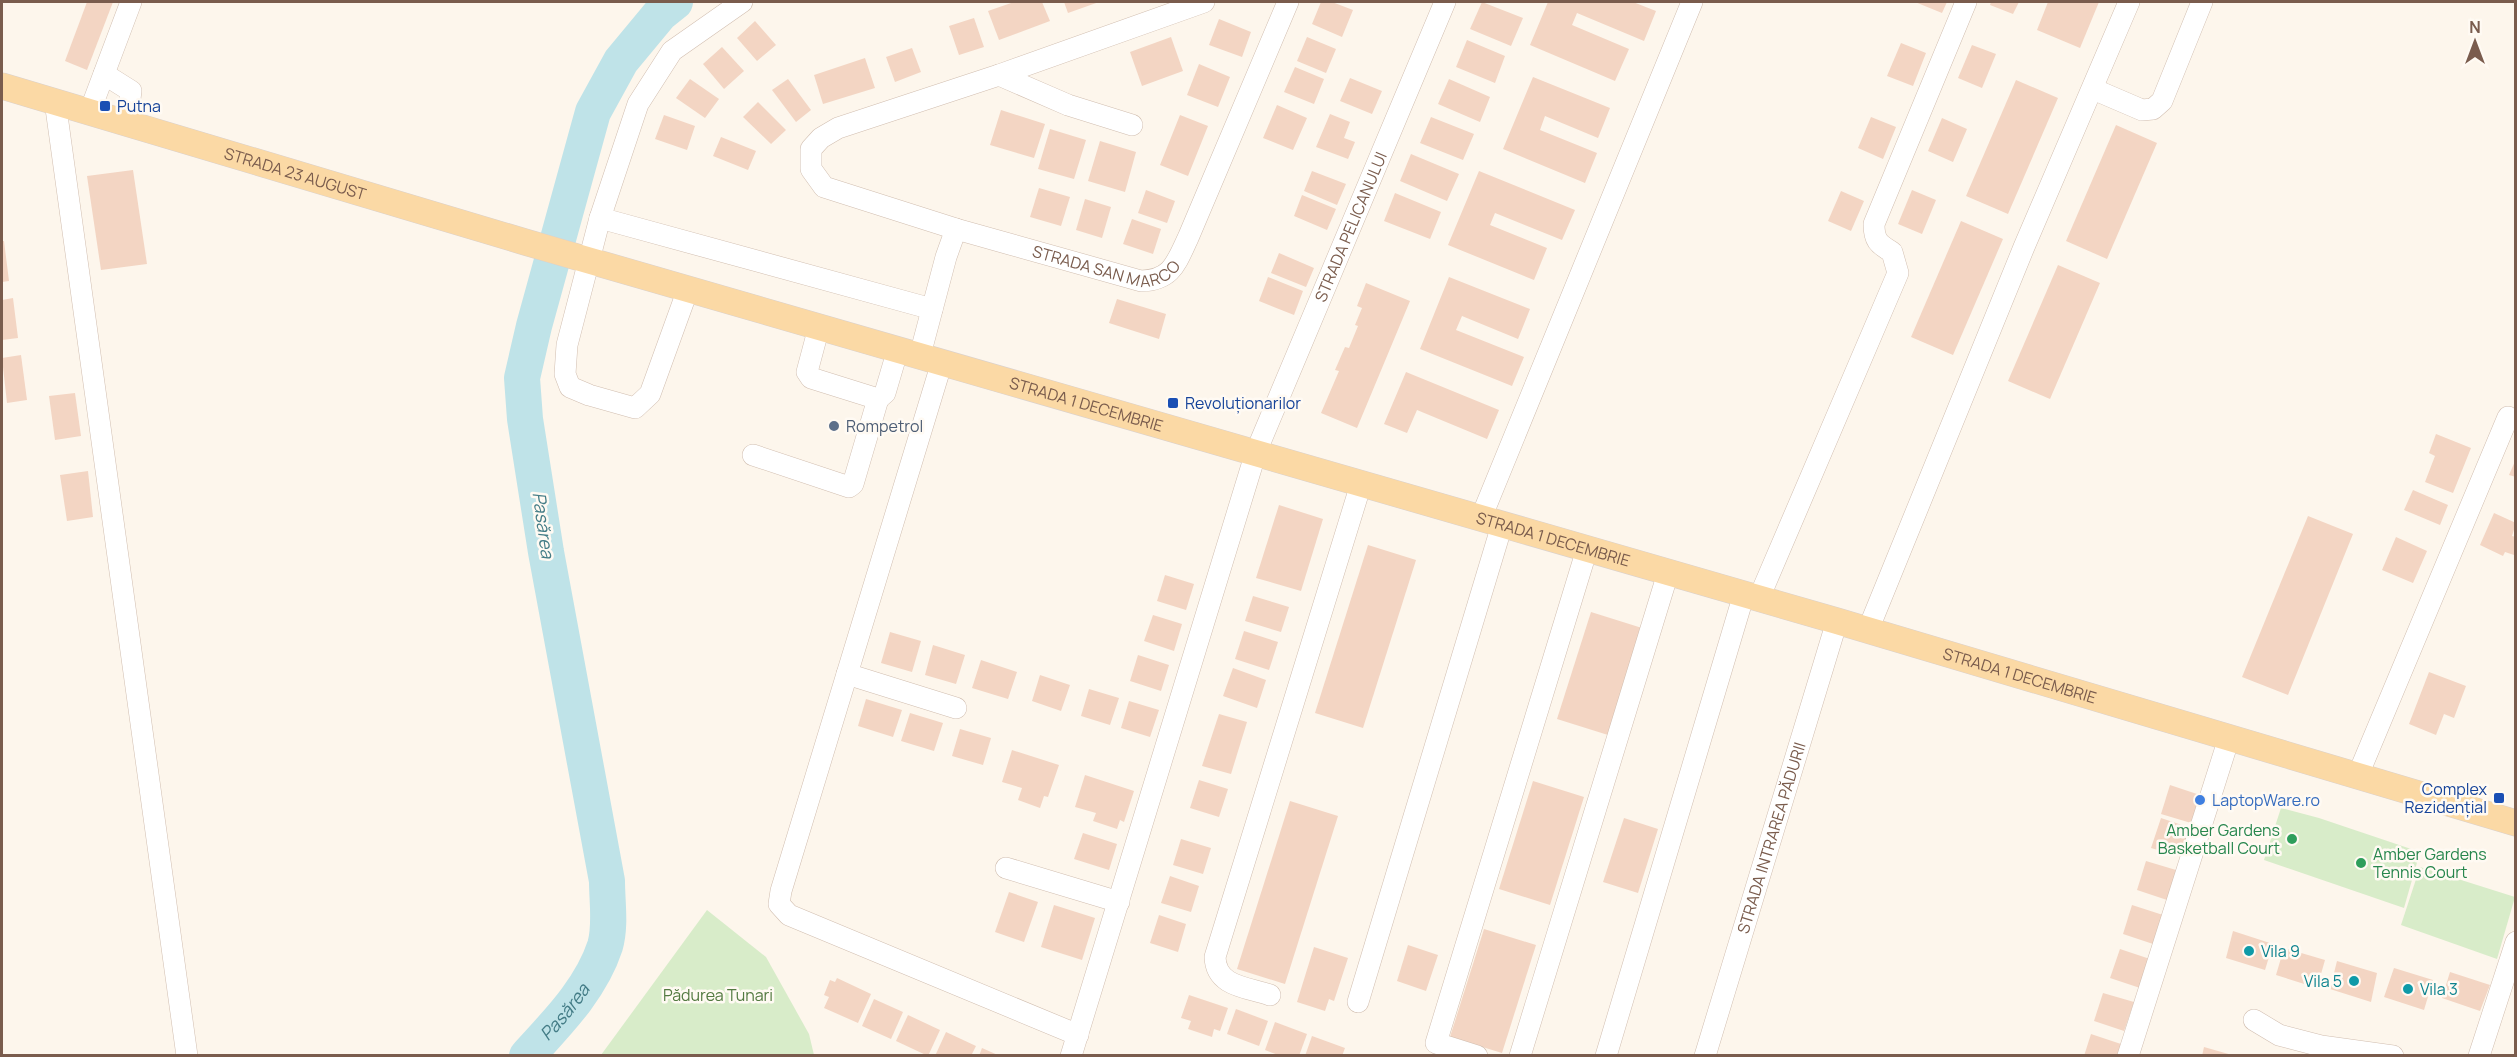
<svg xmlns="http://www.w3.org/2000/svg" width="2517" height="1057" viewBox="0 0 2517 1057" font-family="Manrope,sans-serif">
	<rect width="100%" height="100%" fill="#fdf6ec"/>
	<g fill="#d8ecc9">
		<path d="M2281,808l38,10 101,34 -16,56 -140,-48z"/>
		<path d="M2420,867l95,30 -18,62 -96,-34z"/>
		<path d="M707,910l59,47 43,77 5,21h-213z"/>
	</g>
	<g fill="none" stroke-linecap="round" stroke-linejoin="round">
		<path stroke="#bfe3e8" stroke-width="36" id="s1" d="M527,1056c30,-33 64,-67 78,-110 6,-20 2,-44 2,-65l-61,-329 -21,-133 -3,-41 12,-52 59,-214 28,-51 39,-47 15,-12"/>
	</g>
	<g fill="#f3d5c3">
		<path d="M87,2h26l-26,68 -22,-9z"/>
		<path d="M1014,2h28l8,19 -51,19 -11,-29z"/>
		<path d="M1064,2h35l-31,11z"/>
		<path d="M1321,2h11l21,8 -11,27 -30,-13z"/>
		<path d="M1482,2l41,16 -12,28 -41,-17z"/>
		<path d="M1548,2h85l23,9 -12,30 -67,-28 -5,12 57,24 -14,32 -85,-36z"/>
		<path d="M1915,2h32l-5,11z"/>
		<path d="M1991,2h28l-6,12 -23,-9z"/>
		<path d="M2048,2h51l-19,46 -43,-18z"/>
		<path d="M974,18l10,29 -25,8 -10,-29z"/>
		<path d="M1219,19l32,13 -9,25 -33,-12z"/>
		<path d="M755,21l21,24 -19,16 -20,-23z"/>
		<path d="M1171,37l12,34 -41,15 -12,-34z"/>
		<path d="M1307,37l29,12 -10,24 -29,-12z"/>
		<path d="M1467,40l38,16 -10,27 -39,-16z"/>
		<path d="M1901,43l25,10 -13,33 -26,-10z"/>
		<path d="M1972,45l24,9 -14,34 -24,-10z"/>
		<path d="M722,47l22,24 -20,18 -21,-25z"/>
		<path d="M912,48l9,24 -26,10 -9,-25z"/>
		<path d="M865,58l10,30 -52,16 -9,-29z"/>
		<path d="M1199,64l31,13 -12,30 -31,-12z"/>
		<path d="M1295,67l29,12 -10,25 -30,-12z"/>
		<path d="M1533,77l77,31 -12,30 -53,-22 -5,14 57,23 -12,30 -82,-34z"/>
		<path d="M1350,78l32,13 -10,23 -32,-13z"/>
		<path d="M690,79l29,20 -14,19 -29,-20z"/>
		<path d="M788,79l23,31 -15,12 -24,-32z"/>
		<path d="M1449,79l41,18 -10,25 -42,-18z"/>
		<path d="M2016,80l42,18 -50,116 -42,-18z"/>
		<path d="M758,102l28,28 -15,14 -28,-27z"/>
		<path d="M1277,105l30,13 -14,32 -30,-12z"/>
		<path d="M1001,110l44,14 -11,34 -44,-13z"/>
		<path d="M1330,114l20,8 -6,16 11,4 -7,17 -32,-12z"/>
		<path d="M664,115l31,11 -8,24 -32,-11z"/>
		<path d="M1180,115l28,11 -20,50 -28,-11z"/>
		<path d="M1431,117l43,17 -11,26 -43,-17z"/>
		<path d="M1871,117l25,10 -13,32 -25,-11z"/>
		<path d="M1942,118l25,11 -14,33 -25,-11z"/>
		<path d="M2116,125l41,18 -50,116 -41,-18z"/>
		<path d="M1050,129l36,11 -12,39 -36,-10z"/>
		<path d="M721,137l35,14 -8,19 -35,-14z"/>
		<path d="M1100,141l36,11 -11,40 -37,-11z"/>
		<path d="M1411,154l48,20 -12,27 -47,-20z"/>
		<path d="M133,170l14,94 -46,6 -14,-94z"/>
		<path d="M1312,171l34,13 -9,21 -33,-14z"/>
		<path d="M1479,171l96,39 -13,30 -67,-27 -5,12 57,23 -13,32 -86,-35z"/>
		<path d="M1039,188l31,9 -9,29 -31,-9z"/>
		<path d="M1146,190l29,11 -8,22 -29,-10z"/>
		<path d="M1912,190l24,10 -14,34 -24,-10z"/>
		<path d="M1841,191l23,10 -13,30 -23,-10z"/>
		<path d="M1395,193l46,19 -11,27 -46,-18z"/>
		<path d="M1302,195l34,14 -9,21 -33,-14z"/>
		<path d="M1085,199l26,8 -9,31 -26,-8z"/>
		<path d="M1132,219l29,10 -8,25 -30,-10z"/>
		<path d="M1961,221l42,18 -50,116 -42,-18z"/>
		<path d="M2,241h2l5,40 -7,1z"/>
		<path d="M1279,253l35,15 -8,19 -35,-14z"/>
		<path d="M2058,265l42,18 -50,116 -42,-18z"/>
		<path d="M1268,277l35,14 -9,24 -35,-14z"/>
		<path d="M1449,277l81,32 -12,30 -56,-23 -6,14 68,27 -12,29 -92,-37z"/>
		<path d="M1366,283l44,18 -53,127 -36,-15 18,-42 -4,-1 10,-23 4,1 9,-22 -3,-1 7,-17 -5,-2z"/>
		<path d="M13,298l5,40 -16,2v-40z"/>
		<path d="M1117,299l49,15 -7,25 -50,-16z"/>
		<path d="M21,355l6,45 -20,3 -5,-45z"/>
		<path d="M1406,372l93,38 -12,29 -70,-29 -10,23 -23,-9z"/>
		<path d="M75,393l6,43 -26,4 -6,-44z"/>
		<path d="M2436,434l35,14 -18,45 -28,-11 10,-26 -6,-3z"/>
		<path d="M2516,459v18l-7,-2z"/>
		<path d="M88,471l5,46 -26,4 -7,-46z"/>
		<path d="M2413,490l35,15 -8,20 -36,-15z"/>
		<path d="M1279,505l44,14 -22,72 -45,-13z"/>
		<path d="M2494,513l22,10 -4,13 4,1 -2,18 -9,-3 -2,4 -23,-11z"/>
		<path d="M2308,516l45,18 -65,161 -46,-18z"/>
		<path d="M2396,537l31,14 -14,32 -31,-13z"/>
		<path d="M1368,545l48,15 -53,168 -48,-15z"/>
		<path d="M1165,575l29,9 -8,26 -29,-9z"/>
		<path d="M1253,596l36,11 -8,25 -36,-11z"/>
		<path d="M1591,612l51,16 -34,107 -51,-16z"/>
		<path d="M1153,615l29,9 -8,27 -30,-10z"/>
		<path d="M1244,631l34,11 -9,28 -34,-11z"/>
		<path d="M890,632l31,9 -9,31 -31,-9z"/>
		<path d="M933,645l32,10 -9,29 -31,-9z"/>
		<path d="M1138,655l31,10 -8,26 -31,-10z"/>
		<path d="M981,660l36,12 -9,27 -36,-11z"/>
		<path d="M1233,668l33,12 -9,28 -34,-12z"/>
		<path d="M2429,672l37,14 -12,32 -10,-4 -8,21 -27,-11z"/>
		<path d="M1040,675l30,10 -9,26 -29,-10z"/>
		<path d="M1089,689l30,9 -9,27 -29,-9z"/>
		<path d="M866,699l36,11 -9,27 -35,-11z"/>
		<path d="M1129,701l30,9 -9,27 -29,-9z"/>
		<path d="M910,713l33,10 -9,28 -33,-10z"/>
		<path d="M1219,714l28,8 -16,52 -29,-8z"/>
		<path d="M960,729l31,9 -8,27 -31,-9z"/>
		<path d="M1012,750l47,15 -11,32 -4,-1 -4,12 -22,-8 4,-12 -20,-6z"/>
		<path d="M1085,775l49,16 -10,31 -4,-2 -3,9 -24,-8 3,-8 -21,-6z"/>
		<path d="M1199,780l29,9 -9,28 -29,-9z"/>
		<path d="M1533,781l51,16 -34,108 -51,-16z"/>
		<path d="M2170,785l30,10 -9,28 -30,-9z"/>
		<path d="M1290,801l48,15 -53,168 -48,-15z"/>
		<path d="M1624,818l34,11 -20,64 -35,-11z"/>
		<path d="M2161,818l30,10 -9,29 -31,-9z"/>
		<path d="M1083,833l34,11 -8,26 -35,-11z"/>
		<path d="M1181,839l30,9 -8,26 -30,-9z"/>
		<path d="M2146,861l30,9 -9,30 -30,-10z"/>
		<path d="M1170,876l29,10 -8,26 -30,-9z"/>
		<path d="M1009,892l29,10 -14,40 -29,-10z"/>
		<path d="M1054,905l41,13 -13,42 -41,-13z"/>
		<path d="M2132,905l31,10 -10,29 -30,-10z"/>
		<path d="M1159,915l27,9 -8,28 -28,-9z"/>
		<path d="M1484,929l52,16 -34,108 -52,-16z"/>
		<path d="M2233,931l40,13 -8,26 -39,-12z"/>
		<path d="M1408,945l30,10 -12,36 -29,-10z"/>
		<path d="M1314,947l34,11 -14,43 -5,-2 -4,12 -28,-9z"/>
		<path d="M2284,948l41,12 -8,28 -41,-13z"/>
		<path d="M2120,949l30,10 -10,29 -30,-10z"/>
		<path d="M2337,961l40,12 -6,29 -41,-13z"/>
		<path d="M2394,968l39,12 -9,30 -40,-13z"/>
		<path d="M2450,972l40,13 -10,26 -38,-13z"/>
		<path d="M837,978l34,16 -13,29 -34,-15 5,-11 -5,-2 6,-15 5,2z"/>
		<path d="M2103,993l31,9 -10,29 -30,-10z"/>
		<path d="M1189,995l39,13 -8,23 -6,-2 -2,8 -24,-8 3,-8 -10,-3z"/>
		<path d="M874,999l29,13 -12,27 -29,-13z"/>
		<path d="M1236,1009l32,12 -9,25 -32,-12z"/>
		<path d="M908,1015l32,15 -12,26 -32,-15z"/>
		<path d="M1275,1022l32,12 -8,22h-18l-16,-6z"/>
		<path d="M946,1032l30,14 -5,10h-36z"/>
		<path d="M2091,1034l30,10 -4,12h-33z"/>
		<path d="M1312,1036l33,12 -3,8h-37z"/>
		<path d="M2204,1047l28,8v1h-30z"/>
		<path d="M982,1048l18,8h-21z"/>
	</g>
	<g fill="none" stroke-linecap="round" stroke-linejoin="round">
		<g stroke="#d1beb0" stroke-width="22">
			<g id="minor">
				<path d="M742,2l-70,49 -34,53 -38,114 332,91"/>
				<path d="M104,74l27,17 -4,31"/>
				<path d="M999,75l69,30 64,20"/>
				<path d="M2093,89l49,21 11,-1 9,-8 40,-99"/>
				<path d="M55,101l132,955"/>
				<path d="M90,111l41,-109"/>
				<path d="M600,218l-33,127 -2,29 5,13 19,8 46,13 15,-14 38,-105"/>
				<path d="M956,229l-132,-42 -13,-18v-20l10,-11 17,-10 161,-53 205,-73"/>
				<path d="M819,327l-12,45 4,6 67,21 7,-6 13,-44"/>
				<path id="s2" d="M920,355l26,-98 10,-28 185,52c31,-1 35,-18 47,-43l100,-236"/>
				<path d="M942,362l-161,529 -2,13 10,11 289,120"/>
				<path d="M753,455l96,32 4,-3 25,-85"/>
				<path d="M1481,518l211,-516"/>
				<path d="M1759,598l139,-325 -6,-21c-14,-8 -18,-12 -18,-28l92,-222"/>
				<path d="M1868,630l156,-383 105,-245"/>
				<path d="M847,674l109,34"/>
				<path d="M2358,775l150,-358"/>
				<path d="M1006,868l113,34"/>
				<path d="M1270,995c-23,-8 -54,-8 -55,-38l146,-473"/>
				<path d="M1358,1002l144,-477"/>
				<path d="M2254,1020l25,15 42,11 72,10"/>
				<path id="s3" d="M1071,1056l185,-604 189,-450"/>
				<path d="M1477,1056l-41,-13 151,-494"/>
				<path d="M1520,1056l148,-483"/>
				<path d="M1606,1056l138,-462"/>
				<path id="s4" d="M1705,1056l132,-435"/>
				<path d="M2128,1056l101,-318"/>
				<path d="M2479,1056l37,-114"/>
			</g>
		</g>
		<g stroke="#dad1cd" stroke-width="27">
			<g id="major">
				<path id="s5" d="M2,86l523,156 1312,379 679,202"/>
			</g>
		</g>
		<use href="#minor" stroke="#fff" stroke-width="21"/>
		<use href="#major" stroke="#fbd9a5" stroke-width="26"/>
	</g>
	<g fill="#1a4fb4" stroke="#fffaf3" stroke-width="2">
		<rect x="99" y="100" width="12" height="12" rx="3"/>
		<rect x="1167" y="397" width="12" height="12" rx="3"/>
		<rect x="2493" y="792" width="12" height="12" rx="3"/>
	</g>
	<circle fill="#5c6f8a" stroke="#fffaf3" stroke-width="2" cx="834" cy="426" r="6"/>
	<circle fill="#3f7fe0" stroke="#fffaf3" stroke-width="2" cx="2200" cy="800" r="6"/>
	<g fill="#2e9e5b" stroke="#fffaf3" stroke-width="2">
		<circle cx="2292" cy="839" r="6"/>
		<circle cx="2361" cy="863" r="6"/>
	</g>
	<g fill="#0f9aa8" stroke="#fffaf3" stroke-width="2">
		<circle cx="2249" cy="951" r="6"/>
		<circle cx="2354" cy="981" r="6"/>
		<circle cx="2408" cy="989" r="6"/>
	</g>
	<g text-anchor="middle" stroke-width="5" stroke-linejoin="round" paint-order="stroke">
		<g font-size="16" fill="#164399" stroke="#fffaf3" text-anchor="start">
			<text x="117" y="112">Putna</text>
			<text x="1185" y="409">Revoluționarilor</text>
			<text x="2487" y="795" text-anchor="end">Complex<tspan x="2487" dy="18">Rezidențial</tspan></text>
		</g>
		<g font-size="16" fill="#7a5c4d" stroke="#fffaf3">
			<text dy="6" stroke="none"><textPath href="#s5" startOffset="306">STRADA 23 AUGUST</textPath></text>
			<text dy="6" stroke="none"><textPath href="#s3" startOffset="876">STRADA PELICANULUI</textPath></text>
			<text dy="6" stroke="none"><textPath href="#s2" startOffset="288">STRADA SAN MARCO</textPath></text>
			<text dy="6" stroke="none"><textPath href="#s5" startOffset="1130">STRADA 1 DECEMBRIE</textPath></text>
			<text dy="6" stroke="none"><textPath href="#s5" startOffset="1616">STRADA 1 DECEMBRIE</textPath></text>
			<text dy="6" stroke="none"><textPath href="#s5" startOffset="2102">STRADA 1 DECEMBRIE</textPath></text>
			<text dy="6" stroke="none"><textPath href="#s4" startOffset="228">STRADA INTRAREA PĂDURII</textPath></text>
		</g>
		<g font-size="16" fill="#4e5e75" stroke="#fffaf3" text-anchor="start">
			<text x="846" y="432">Rompetrol</text>
		</g>
		<g font-size="16" fill="#366cbe" stroke="#fffaf3" text-anchor="start">
			<text x="2212" y="806">LaptopWare.ro</text>
		</g>
		<g font-size="16" fill="#27864d" stroke="#fffaf3" text-anchor="end">
			<text x="2280" y="836">Amber Gardens<tspan x="2280" dy="18">Basketball Court</tspan></text>
			<text x="2373" y="860" text-anchor="start">Amber Gardens<tspan x="2373" dy="18">Tennis Court</tspan></text>
		</g>
		<g font-size="16" fill="#0d838f" stroke="#fffaf3" text-anchor="start">
			<text x="2261" y="957">Vila 9</text>
			<text x="2342" y="987" text-anchor="end">Vila 5</text>
			<text x="2420" y="995">Vila 3</text>
		</g>
		<g font-size="16" fill="#537a41" stroke="#fffaf3">
			<text x="718" y="1001">Pădurea Tunari</text>
		</g>
		<g font-size="18" font-style="italic" fill="#437c86" stroke="#fffaf3">
			<text transform="translate(543 525) rotate(82)" y="6">Pasărea</text>
			<text dy="6" stroke="none"><textPath href="#s1" startOffset="58">Pasărea</textPath></text>
		</g>
	</g>
	<rect width="2517" height="1057" fill="none" stroke="#7a5c4d" stroke-width="6"/>
	<g transform="translate(2475 42)" stroke="#fffaf3" stroke-width="4.5" paint-order="stroke">
	<path d="M0-4.5L10 22L0 15L-10 22Z" fill="#7a5c4d"/>
	<text y="-9" font-size="16" font-weight="bold" text-anchor="middle" fill="#7a5c4d">N</text>
	</g>
</svg>
